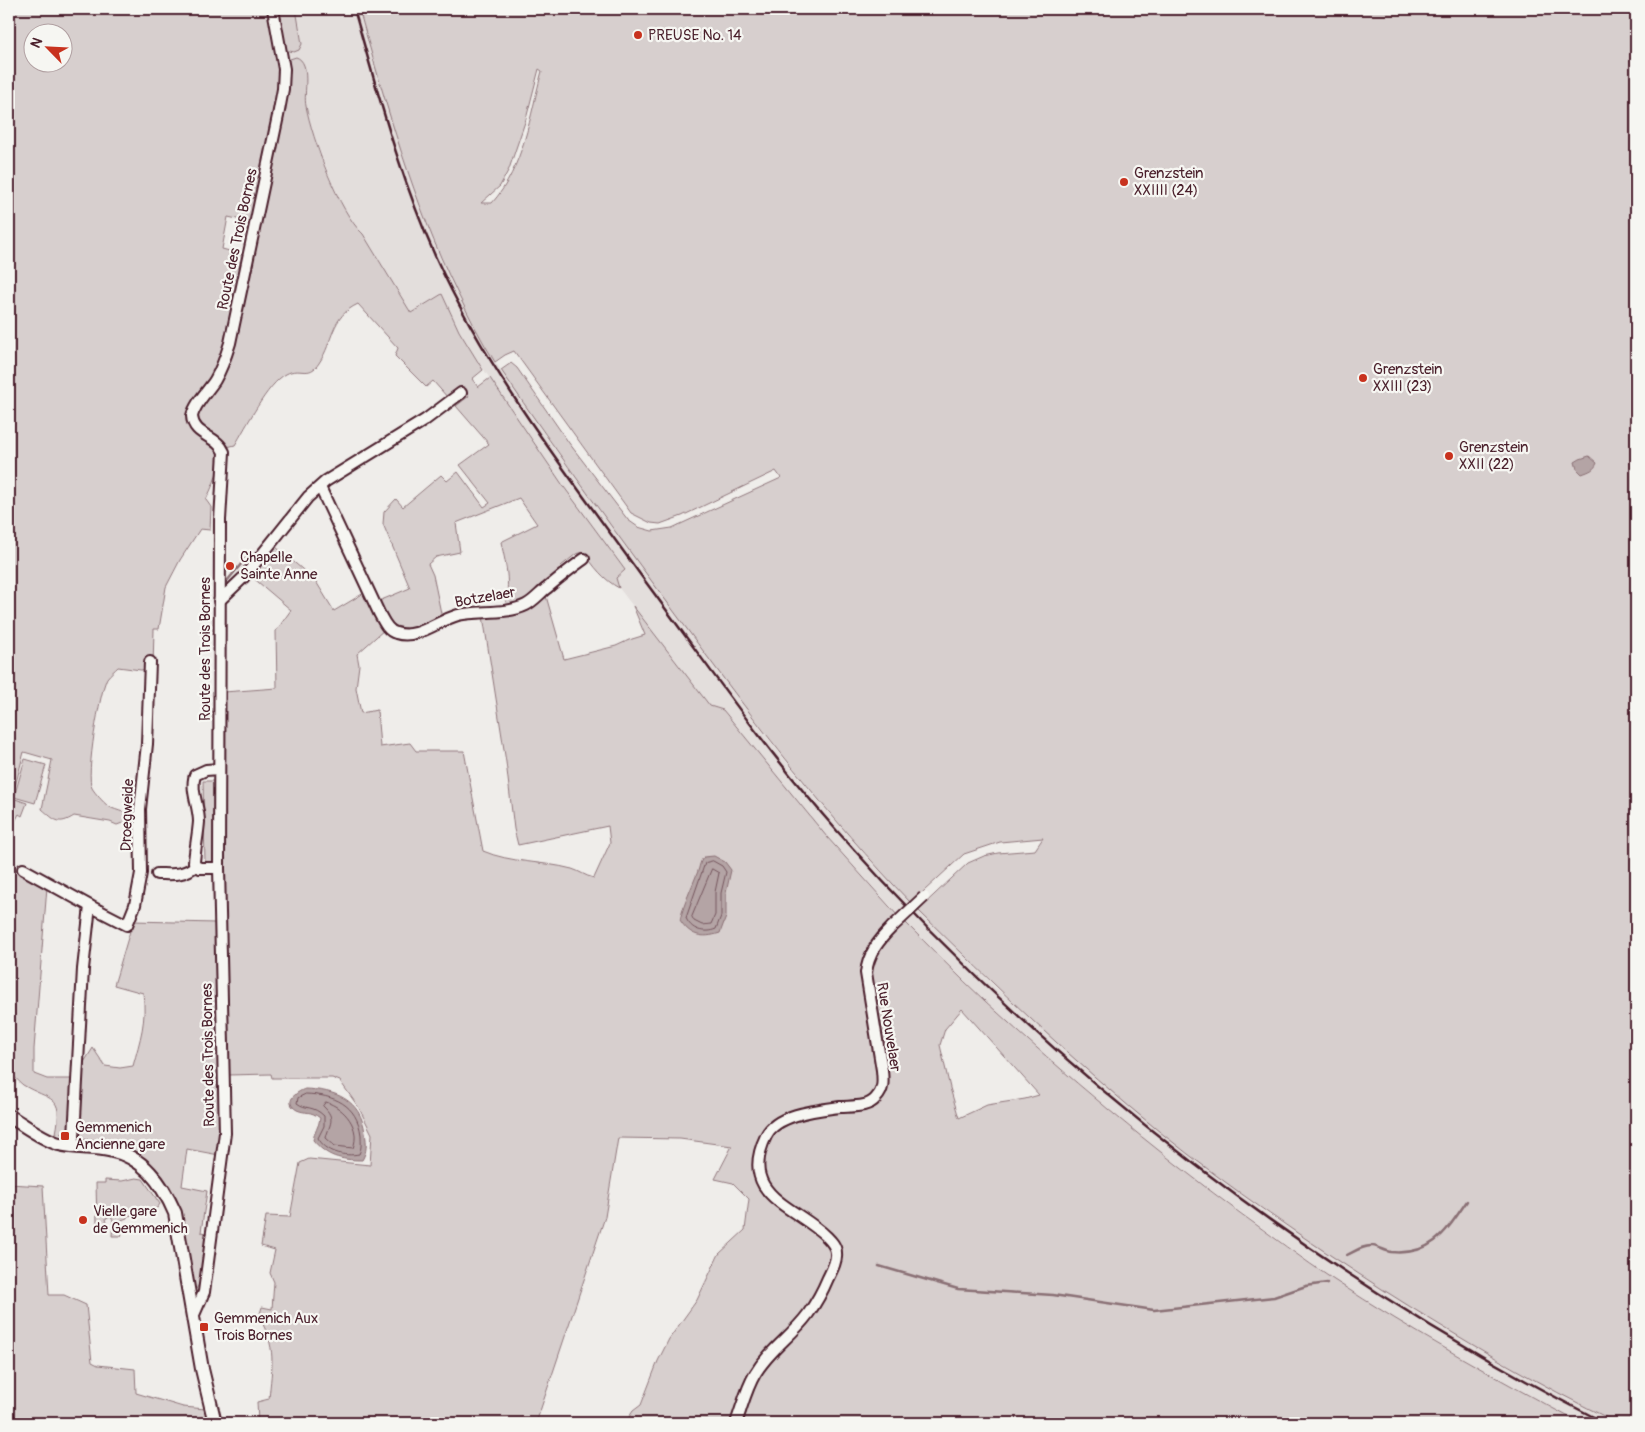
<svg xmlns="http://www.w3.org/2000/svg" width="1645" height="1432" viewBox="0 0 1645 1432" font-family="Pangolin,sans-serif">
	<rect width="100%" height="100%" fill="#efedea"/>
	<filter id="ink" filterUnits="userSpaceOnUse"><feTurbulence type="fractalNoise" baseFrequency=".02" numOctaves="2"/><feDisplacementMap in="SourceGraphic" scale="10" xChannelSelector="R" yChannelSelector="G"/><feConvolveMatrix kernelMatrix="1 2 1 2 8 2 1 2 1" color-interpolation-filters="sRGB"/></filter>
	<g filter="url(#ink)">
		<path fill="#e3dedc" d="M296,9h63l44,149 17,49 20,49 48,95 69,101 207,281 39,50 72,83 120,121 76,67 89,78 112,85 228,144 118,62 -40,-1 -93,-50 -80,-47 -73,-46 -130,-95 -52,-40 -91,-76 -75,-68 -81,-80 -76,-83 -104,-127 -13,-3 -91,-119 -3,-10 9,-8 -61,-83 -93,-136 -12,-20 -17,-37 -31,19 -48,-79 -8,-7 -8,-11 -13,-28 -20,-52 -9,-31 1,-21 -19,-21 -2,-13 17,-6z"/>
		<g fill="#d7cfce" stroke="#90777c" fill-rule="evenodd">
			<path d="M9,9h287l6,35 -3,6 -5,2 -9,-2 -6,19v20l-28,133 -23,-5 -6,32 23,6c-9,39 -14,80 -32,116 -6,13 -29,36 -27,50 1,5 5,8 9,11 7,4 18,10 21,17 7,16 -3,36 -10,51l5,7 -1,23 -10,-1 -20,31 -14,27 -7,42h-5l-1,39 -12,2 -23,-3c-3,3 -8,7 -11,11 -7,13 -22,98 -15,110 3,5 11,14 16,18 9,6 23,5 29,17l-12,-1 -8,3 -7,-3 -36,-6c-16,10 -19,4 -32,-7l10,-49 -28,-8 -12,46 15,5 -5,13 -3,-2 -6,11 -4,-3zM32,32h30v30h-30z"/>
			<path d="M359,9h1277v1414h-18c-81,-39 -159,-85 -236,-134 -76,-49 -151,-100 -222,-157 -85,-69 -164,-145 -242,-222l50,-47 16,-7 14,-3 37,-3 8,-12 -43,4 -36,12 -53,49c-84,-87 -155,-180 -227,-278 -62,-84 -124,-168 -183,-255l10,-7 6,5 52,75 59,77 10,7 14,4 20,-3 109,-50 -5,-7 -94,45 -22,8 -9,-1 -20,-10 -117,-162 -9,4 -10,7c-14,-22 -26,-46 -38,-70 -44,-90 -71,-187 -98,-283zM539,69l3,2c-12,44 -18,96 -50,132h-11l19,-17 9,-17 17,-50z"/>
			<path d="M296,57c16,5 7,37 10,49 6,32 33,107 57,128l48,79 31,-19 17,37 24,39 -11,9 6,8 12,-9 74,109 61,83 -9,8 3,10c-15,-8 -26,-22 -35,-36l-8,2 -15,12 8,10 -23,20 18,63 52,-13 13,-6 16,-5 -12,-29 77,100 13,4 104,127 71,79 -29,36 9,137 -12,12 -82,16 -27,35 11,45 11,12 38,23 16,18 -1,14 -26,50 -35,34 -37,75h-109l8,-12 8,-6 17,-44 11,-22 28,-39 22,-46 26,-24 4,-31 -16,-16 -18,-4 17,-33 -52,-7 -62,-1 -13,79 -69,206h-278l-1,-21 12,-3c3,-34 8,-51 -10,-82l3,-10 10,2 2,-27 -4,-9 5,-23 -14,-4 5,-30 24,1 10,-54 9,-4 61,6 2,-31 -13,-26 -19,-27 -8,-3h-60l-1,-4 -43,1 -4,-112v-271l53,-4 -1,-57 15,-21 -40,-34 25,-29 39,33 19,31 30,-18 21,36 -28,25 2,11 -3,23 5,25 16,-3 3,37 30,-4 6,8h48l19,100c28,12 59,10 89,18 7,2 13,7 22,9l16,-35 -2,-17 -90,19 -4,-16 -8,-67 -23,-146 20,-3c8,-28 4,-44 -2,-71l36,-18 -18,-26 -63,25 4,29 -24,5 -8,7 5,11 9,43c-17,5 -40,19 -54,1 -4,-5 -6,-13 -9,-18l31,-13 -27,-64 1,-12 12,-13 7,8 38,-32 6,6 11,-9 26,35 6,-4 -30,-38 29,-21 -33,-38 13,-10 -7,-9 -14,11 -15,-17 -7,6 -31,-31 3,-8 -40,-44c-28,13 -24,37 -39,59 -10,16 -19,3 -33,11 -19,10 -40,53 -51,71l-8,2 -9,-10 -22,-14c-2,-13 21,-45 29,-57l62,-303 3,-4z"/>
			<path d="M25,759l21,6 -11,38 -21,-6z"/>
			<path d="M203,781h11v81l-6,3 -3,-3z"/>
			<path d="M9,866l38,21 -13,162v25l13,5h25l-3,49 -7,6 -6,-1c8,-39 -6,-32 -33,-48 -5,-4 -10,-10 -14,-14z"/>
			<path d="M903,920c27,27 54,55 82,81 81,75 166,146 255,212 31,22 62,46 94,67 79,52 162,98 246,143h-841l18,-49 42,-44 40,-83 -14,-19 -41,-25 -9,-8 -12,-21 -1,-14 6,-22 14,-16 101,-26 -16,-123 6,-19zM962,1009l77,86 -14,4 -38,6 -28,13 -9,-30 -10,-43 5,-16z"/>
			<path d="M133,921l83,2 4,222 -1,10 -32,-6 -5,37 25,5 -6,41 5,1c-1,13 -2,50 -11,57l-2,-2 -7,-52 -7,-26 -9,-21 -12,-16 -68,-29 -7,-4 -4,-6 2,-67 12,-19 12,18 15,2 13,-2c7,-26 14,-46 10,-73l-29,-8z"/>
			<path d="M136,1178l7,1 17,25 -3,4 -15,7 -4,-1 -11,2v2l-8,3 3,15h-10l1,-16 -2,-4 -5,2 1,6h-10l-1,-41h9v-3l17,1z"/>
			<path d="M9,1184l34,2 6,109h15l22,10 6,57 6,3 37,4 1,24 47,14 23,2 3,14h-200z"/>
		</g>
		<g fill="#b4a4a5" stroke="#8a6f74">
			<path d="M1589,456l8,7c-3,7 -7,8 -15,11l-5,-5 -2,-7 5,-3z"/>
			<path d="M714,856l11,6 6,8 -5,23v24l-6,16c-18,6 -30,3 -40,-13 4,-17 12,-33 18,-49 2,-6 2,-10 6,-14z"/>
			<path d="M305,1089c30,1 56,10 60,44 2,10 2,19 -3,27 -22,0 -35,-3 -49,-20 1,-8 6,-13 7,-22 -10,-8 -14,-4 -23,-8 -14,-8 -1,-18 8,-21z"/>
		</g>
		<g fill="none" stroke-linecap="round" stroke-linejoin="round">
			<g stroke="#74545c" stroke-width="1">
				<path d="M713,861l9,5 4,6 -5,21v23l-5,13c-12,5 -25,1 -30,-11l19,-55z"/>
				<path d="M712,869l7,4 -4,19v23l-4,9 -9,1 -8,-4 -2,-4z"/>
				<path d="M306,1094c28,1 51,10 55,41 0,6 1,13 -2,19 -15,3 -33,-2 -41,-16l6,-12v-10c-11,-11 -18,-6 -27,-13l1,-5z"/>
				<path d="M326,1102c19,6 35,26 27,46l-18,-2 -9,-8c3,-14 11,-19 -3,-32z"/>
			</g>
			<g stroke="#8a6f74" stroke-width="2.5">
				<path d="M227,581l20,-24"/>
				<path d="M1347,1255c8,-4 17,-10 26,-9 6,1 12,5 18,6 42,4 56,-22 76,-51"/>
				<path d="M879,1266l79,23 95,6 101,15 120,-13 32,-11 21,-3"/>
			</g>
			<g stroke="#4a1f2b" stroke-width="14">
				<g id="minor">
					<path d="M320,487l59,126c4,7 8,18 17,20 21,7 41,-12 62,-18 21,-5 48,0 68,-10 8,-4 14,-12 21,-17 12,-10 24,-20 37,-29"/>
					<path d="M219,601l25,-24 64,-80 18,-16 99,-61 36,-27"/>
					<path d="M219,868h-19l-5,-2 -1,-4c1,-13 4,-27 5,-40 0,-16 -9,-32 -4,-47l11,-5 13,-1"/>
					<path d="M23,869l67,37 37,19 8,-20 6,-32 -1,-64 7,-65 3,-82"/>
					<path d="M157,874c14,0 27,2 38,-8"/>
					<path d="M70,1146l4,-9 9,-168 7,-63"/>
					<path d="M193,1317l11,-25 21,-159 -6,-265 1,-348 4,-68c-7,-17 -31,-16 -32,-36 3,-13 16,-25 23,-36 7,-12 11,-24 15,-37l48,-227 5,-27 1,-20 -11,-60"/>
					<path d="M736,1423c6,-16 10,-34 19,-49 14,-24 37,-38 53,-60 8,-11 15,-24 20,-36 4,-8 9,-17 8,-25 0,-7 -5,-12 -9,-16 -31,-31 -90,-41 -61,-101 10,-22 52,-26 74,-29 12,-1 28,1 36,-9 8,-8 7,-18 6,-28l-16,-97c2,-19 13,-33 26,-46"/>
				</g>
			</g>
			<g stroke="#4a1f2b" stroke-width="16">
				<path id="major" d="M9,1116c15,9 33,23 50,28 16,4 33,3 50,6 34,6 53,33 66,63l27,156 13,54"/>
			</g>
			<use href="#minor" stroke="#f6f6f2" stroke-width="10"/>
			<use href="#major" stroke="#f6f6f2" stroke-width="12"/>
			<path stroke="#4a1f2b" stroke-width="2.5" d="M354,9c24,84 46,169 82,249 53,117 132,216 206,319 64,86 125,175 196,255 216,244 477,443 767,591"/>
			<g stroke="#4a1f2b" stroke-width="14" stroke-linecap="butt">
				<path id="minor-bridge" d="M892,927l32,-30"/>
			</g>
			<use href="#minor-bridge" stroke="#f6f6f2" stroke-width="10"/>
		</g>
	</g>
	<g fill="#c8321e" stroke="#f6f6f2" stroke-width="2">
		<circle cx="638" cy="35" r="5"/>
		<circle cx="1124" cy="182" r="5"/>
		<circle cx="1363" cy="378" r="5"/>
		<circle cx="1449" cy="456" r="5"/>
		<circle cx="230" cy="566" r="5"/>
		<rect x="60" y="1131" width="10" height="10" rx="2.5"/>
		<circle cx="83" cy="1220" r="5"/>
		<rect x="199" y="1322" width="10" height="10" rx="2.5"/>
	</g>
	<g text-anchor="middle" stroke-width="4.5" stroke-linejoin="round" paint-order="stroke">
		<g font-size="15" fill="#4a1f2b" stroke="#f6f6f2" text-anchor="start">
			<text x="648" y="40">PREUSE No. 14</text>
			<text x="1134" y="178">Grenzstein<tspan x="1134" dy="17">XXIIII (24)</tspan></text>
			<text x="1373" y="374">Grenzstein<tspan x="1373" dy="17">XXIII (23)</tspan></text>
			<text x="1459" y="452">Grenzstein<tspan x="1459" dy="17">XXII (22)</tspan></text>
			<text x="240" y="562">Chapelle<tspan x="240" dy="17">Sainte Anne</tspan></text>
			<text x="75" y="1132">Gemmenich<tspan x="75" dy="17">Ancienne gare</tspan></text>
			<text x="93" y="1216">Vielle gare<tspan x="93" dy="17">de Gemmenich</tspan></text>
			<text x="214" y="1323">Gemmenich Aux<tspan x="214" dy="17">Trois Bornes</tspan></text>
		</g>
		<g font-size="15" fill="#4a1f2b" stroke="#f6f6f2">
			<text transform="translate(237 239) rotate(-78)" y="5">Route des Trois Bornes</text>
			<text transform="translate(485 597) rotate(-10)" y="5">Botzelaer</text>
			<text transform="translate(205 649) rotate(-90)" y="5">Route des Trois Bornes</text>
			<text transform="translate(127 815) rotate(-88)" y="5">Droegweide</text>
			<text transform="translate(889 1027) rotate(81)" y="5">Rue Nouvelaer</text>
			<text transform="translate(208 1055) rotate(-91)" y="5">Route des Trois Bornes</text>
		</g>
	</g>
	<rect width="1645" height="1432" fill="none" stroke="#f6f6f2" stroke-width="30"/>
	<rect x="15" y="15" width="1615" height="1402" fill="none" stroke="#4a1f2b" stroke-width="2" filter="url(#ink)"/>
	<g transform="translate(48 48) rotate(294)"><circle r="24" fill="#f6f6f2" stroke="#b1a0a2"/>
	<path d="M0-4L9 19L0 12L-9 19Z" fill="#c8321e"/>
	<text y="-8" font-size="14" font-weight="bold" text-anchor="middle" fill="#4a1f2b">N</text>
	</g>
</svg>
